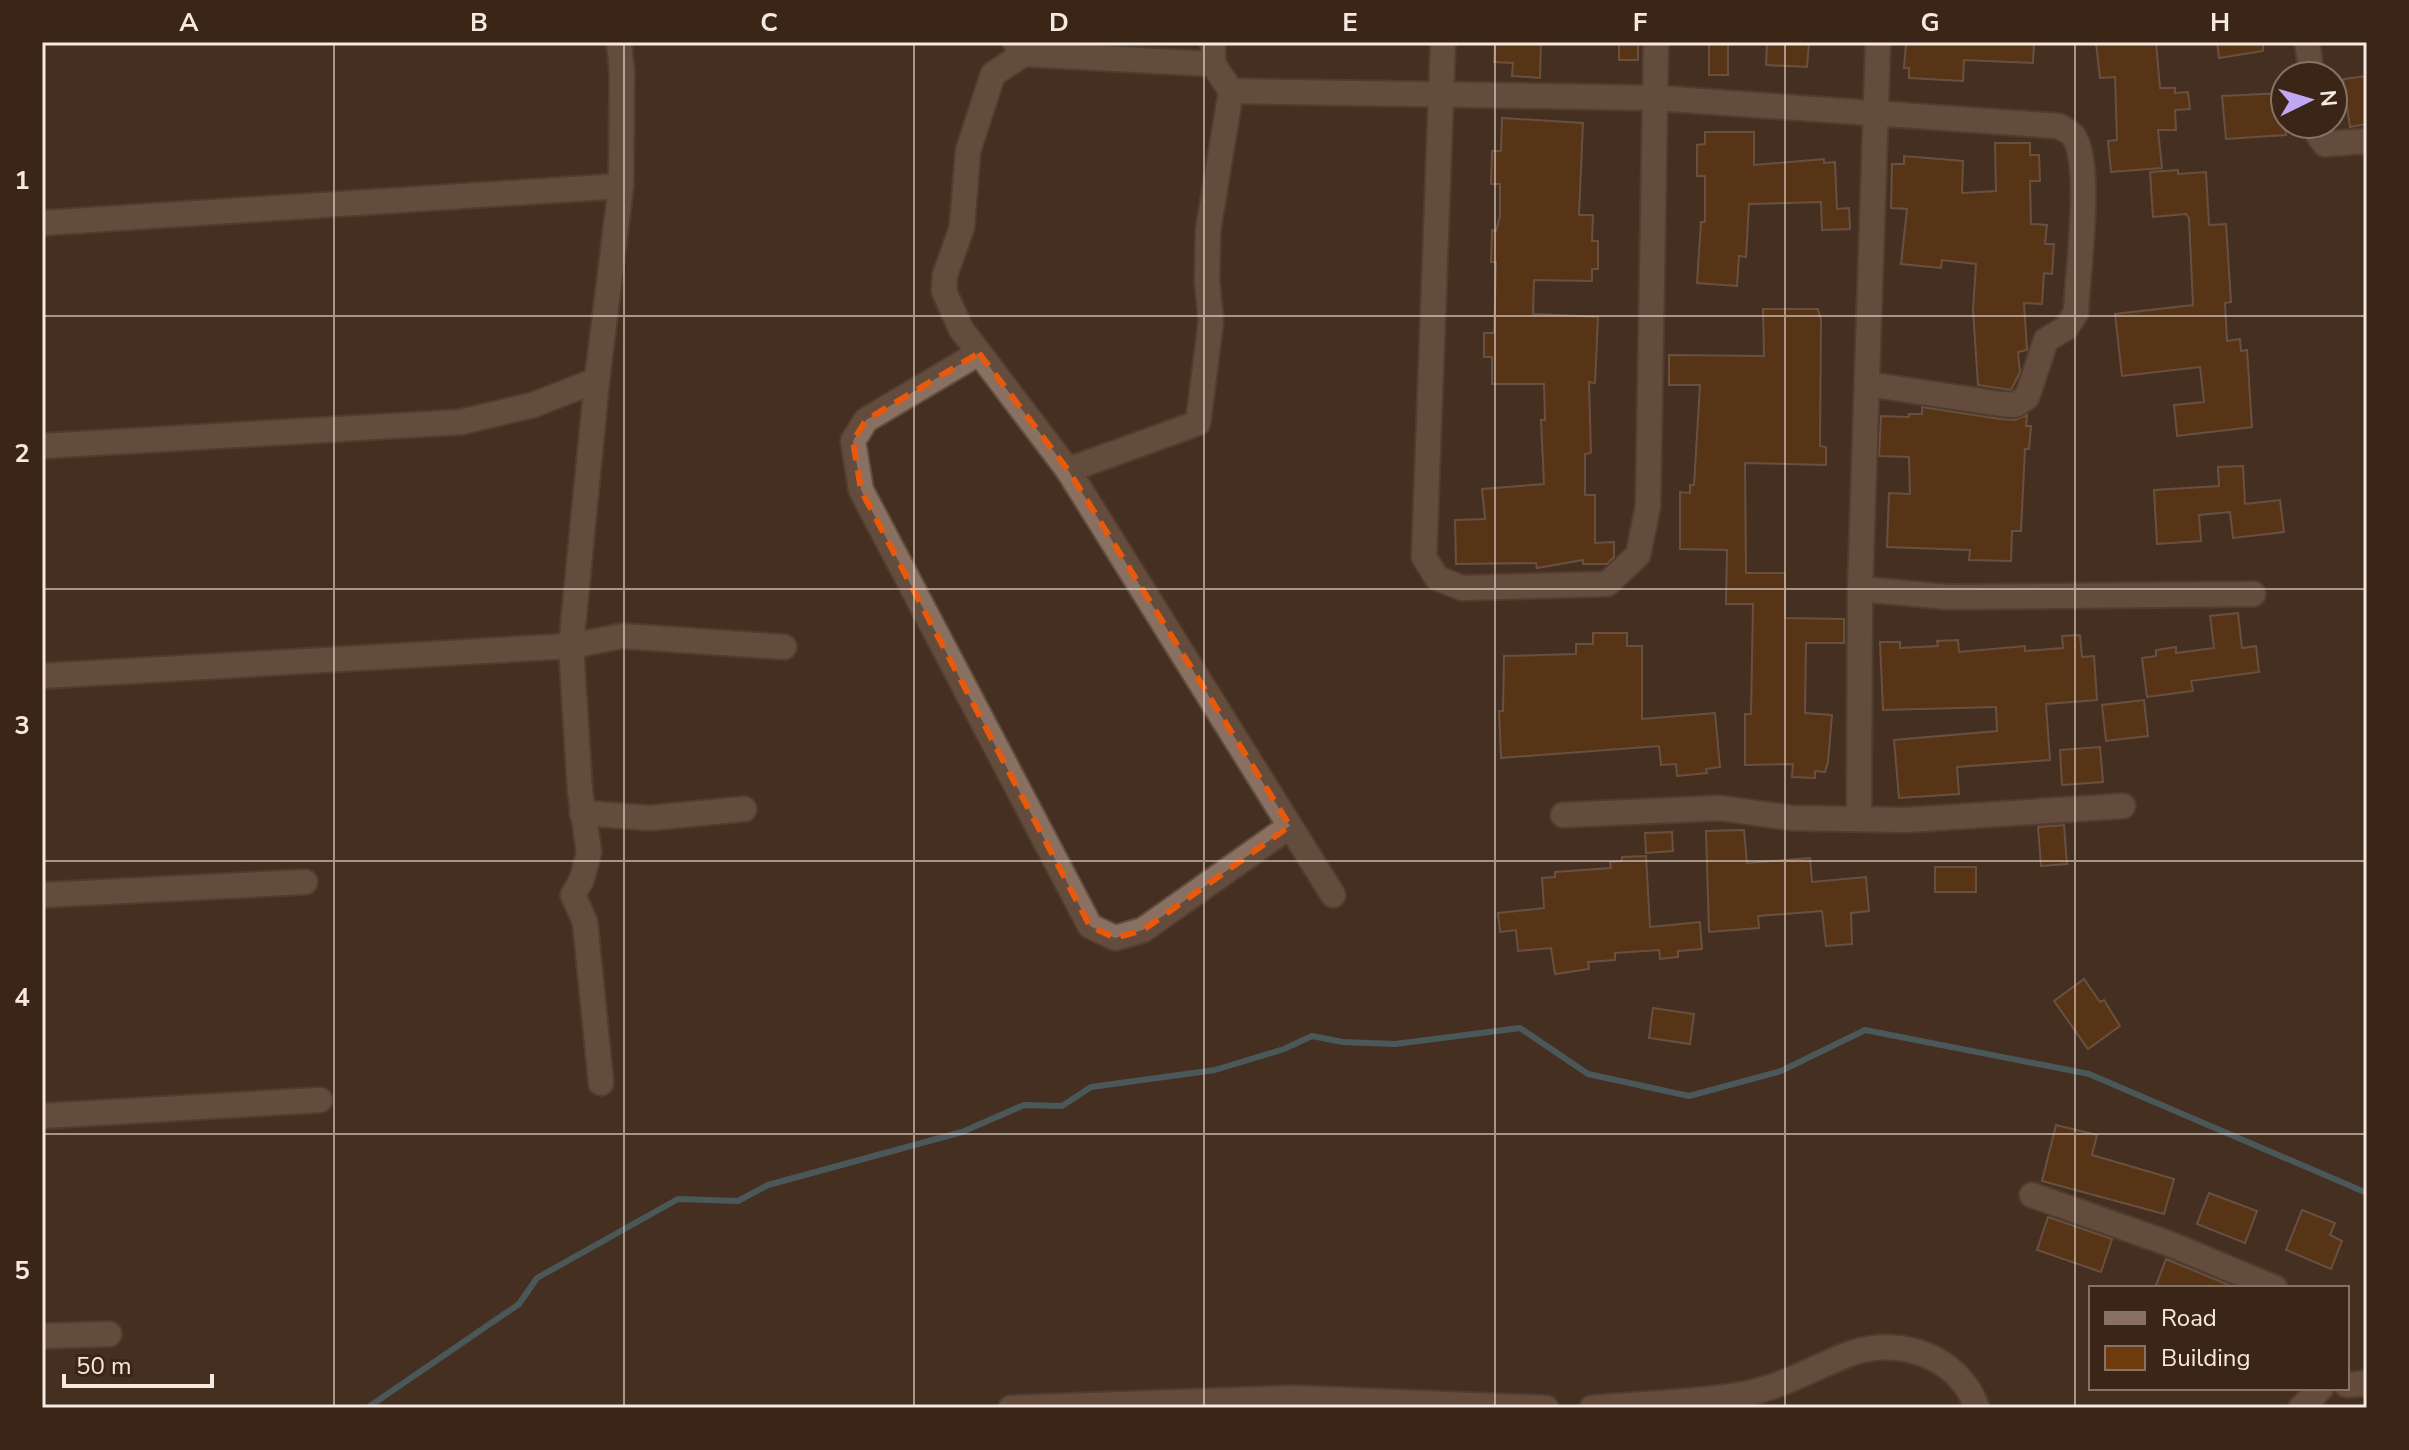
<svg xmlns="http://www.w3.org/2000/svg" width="2409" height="1450" viewBox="0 0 2409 1450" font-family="'Nunito Sans',sans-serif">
	<rect width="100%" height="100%" fill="#452f20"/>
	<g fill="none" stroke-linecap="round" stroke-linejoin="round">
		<path stroke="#528ba1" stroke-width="6" d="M367,1408l152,-104 18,-26 141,-79 60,2 30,-16 194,-53 62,-27 38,1 29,-19 124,-17 69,-21 28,-13 31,6 52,2 125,-16 68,46 101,22 92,-25 84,-41 224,44 278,119"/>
	</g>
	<g fill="#6f3a0c" stroke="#927968" stroke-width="2">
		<path d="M1495,42h46l-1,36 -28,-2 1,-13 -19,-1z"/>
		<rect x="1619" y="42" width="19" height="18"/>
		<rect x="1709" y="42" width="19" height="33"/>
		<path d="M1767,42h42l-2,25 -41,-2z"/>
		<path d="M1906,42h128l-1,21 -69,-3 -1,21 -54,-3v-10h-5z"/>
		<path d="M2156,42l4,46h15v5l13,-1 2,17 -15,1 1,20h-18l4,38 -51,4 -3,-31 9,-1 -2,-63 -15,1 -4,-35z"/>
		<path d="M2217,42h46v9l-44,7z"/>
		<path d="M2367,76v48l-17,3 -7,-48z"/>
		<path d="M2283,93l3,42 -60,4 -4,-43z"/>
		<path d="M1502,118l81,5 -4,92h14l-1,26h6v28h-6v12l-58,-1 -1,34 65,3 -3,66 -6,-1 2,71 -6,1v41h10v48l19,-1v15l-7,7h-24v-4l-46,8 -1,-5 -80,1 -1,-44 30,-1 -3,-30 62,-5 -3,-64h4l-1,-36h-52v-27h-8v-24h10l2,-71h-5l1,-32 4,1 4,-15v-32h-9l1,-33h9z"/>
		<path d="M1705,132h49v33l70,-6v4l11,-1 2,47 12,-1 1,21 -28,1 -1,-28 -72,2 -3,53 -7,-1 -2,30 -40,-3 4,-61h4v-46h-8v-31l8,-1z"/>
		<path d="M1995,143h35v12h9l1,26h-10l1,43 16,1 -2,19h9l-2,30 -8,-1 -2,31 -18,-1 3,47 -9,2 2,20 -9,18 -33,-5 -5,-75 3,-46 -34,-4 -1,8 -40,-4 6,-55 -16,-1 1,-44h12v-8l59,5 -1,32 34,-2z"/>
		<path d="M2178,170v4l28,-2 3,53 17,-1 5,78 -6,1 2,38 13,-2 1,12 6,-1 5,77 -75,9 -3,-31 30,-3 -4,-35 -78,9 -7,-62 78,-9 -4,-87 -3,-4 -33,3 -3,-45z"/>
		<path d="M1763,309h55l3,11 -1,126 6,1v18l-81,-2 1,110h39v45l59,1v24h-38l-1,70 27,2 -4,47 -3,10 -10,-1v7l-23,-1 1,-13 -48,1v-51h6l2,-110h-27l1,-54 -47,-1v-57l10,1v-8h4l6,-100h-31v-30l95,1z"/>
		<path d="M1922,407l78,12 15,1 12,-5 -1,11h5l-2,23h-4l-4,82h-9l-1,30 -42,-1 1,-10 -83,-3 2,-54 21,1 -1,-37 -30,-1 2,-40 28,1v-3h13z"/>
		<path d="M2243,466l2,38 35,-4 4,32 -51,6 -3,-26 -31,3 2,26 -44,3 -3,-54 65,-4 -1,-19z"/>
		<path d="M2238,613l4,35 14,-2 3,26 -68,9 2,10 -46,6 -5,-39 14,-2v-6l20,-3v6l38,-5 -4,-32z"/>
		<path d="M1593,633h34v13h15v73l73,-6 5,54 -14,2 1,4 -30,3 -1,-12 -15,1 -2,-19 -158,12 -2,-47h4l1,-55 72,-2v-10h17z"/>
		<path d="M2080,635l2,22 12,-1 3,44 -51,4 4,56 -93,7 2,27 -60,4 -5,-58 103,-9 -1,-24 -113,3 -3,-68h20v6l38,-2 -1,-5 21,-1 1,12 66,-6v5l38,-3 -1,-12z"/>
		<path d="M2144,700l4,36 -42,5 -4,-36z"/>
		<path d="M2100,747l3,35 -41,3 -2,-35z"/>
		<path d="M2064,825l3,39 -26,2 -3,-39z"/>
		<path d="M1744,830l3,33 63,-5 2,24 54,-5 3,34 -18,2 1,31 -26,2 -4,-35 -64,5 1,12 -50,4 -3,-101z"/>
		<path d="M1672,832l1,19 -27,2 -1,-20z"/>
		<path d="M1646,856l4,71 50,-5 2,27 -24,2v6l-18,2 -1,-9 -44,3v7l-27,2 1,7 -34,5 -4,-26 -33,3 -2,-21 -16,2 -2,-19 46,-5 -2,-30 13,-1v-5l56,-4 -1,-6 12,-1v-4z"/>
		<rect x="1935" y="867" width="41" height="25"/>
		<path d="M2084,979l16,23 4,-2 16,26 -32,23 -34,-48z"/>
		<path d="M1653,1008l41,6 -4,30 -41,-6z"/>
		<path d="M2056,1125l41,10 -5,20 82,24 -10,35 -122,-33z"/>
		<path d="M2209,1193l48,18 -12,32 -48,-19z"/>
		<path d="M2302,1210l33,13 -5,12 12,6 -11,28 -45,-19z"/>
		<path d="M2048,1217l64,22 -11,33 -64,-22z"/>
		<path d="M2166,1259l70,29h-81z"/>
	</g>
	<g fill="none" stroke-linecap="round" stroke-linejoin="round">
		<g stroke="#604e40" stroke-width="28">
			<g id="minor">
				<path d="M1015,42l9,12 189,10"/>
				<path d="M1443,42l-19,515 13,21 25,10 145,-4 31,-29 10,-49 8,-464"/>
				<path d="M2307,42l5,34"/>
				<path d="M1024,54l-31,20 -25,77 -6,76 -17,48 -1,16 7,16 10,22 107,141 265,425"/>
				<path d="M1231,91l425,7 403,28c5,3 12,6 15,11 19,30 3,138 2,176l-10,15 -20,12 -19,57 -12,8 -14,-1 -134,-20"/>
				<path d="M2318,124l1,12 6,8 42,-3"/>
				<path d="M42,223l579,-37"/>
				<path d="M979,353l-113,67 -13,21 8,49 229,436 25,12 28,-8 147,-104"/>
				<path d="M42,446l419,-24 72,-17 64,-25"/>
				<path d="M1068,470l130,-47 13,-102 -4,-40 1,-50 23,-140 -18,-27v-22"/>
				<path d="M1860,589l88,8 305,-3"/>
				<path d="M42,676l529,-30 51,-10 162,11"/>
				<path d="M582,813l68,5 94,-9"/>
				<path d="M1563,815l157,-7 72,10 114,2 217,-14"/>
				<path d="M1859,819l1,-230 18,-547"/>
				<path d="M42,895l263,-13"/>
				<path d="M601,1083l-16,-161 -12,-27 9,-16 7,-27 -9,-61 -9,-145 26,-266 24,-194 1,-112 -3,-32"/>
				<path d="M42,1116l278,-16"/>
				<path d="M2032,1195l138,49 105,44"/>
				<path d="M42,1336l67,-2"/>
				<path d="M2347,1385l20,-2"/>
				<path d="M1011,1408l284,-10"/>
				<path d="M1296,1408l-1,-10 251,10"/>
				<path d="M1592,1408c50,-5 103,-5 152,-14 39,-7 72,-28 108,-41 50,-17 108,5 125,55"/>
				<path d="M2301,1408l20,-20"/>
			</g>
		</g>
		<use href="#minor" stroke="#897060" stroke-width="24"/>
	</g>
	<path d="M0 0H2409V1450H0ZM979,353l89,117 222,356 -147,104 -28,8 -25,-12 -229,-436 -8,-49 13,-21z" fill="#452f20" fill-opacity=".55" fill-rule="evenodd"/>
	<path fill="none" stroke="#e8590c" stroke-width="6" stroke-dasharray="16 10" stroke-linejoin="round" d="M979,353l89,117 222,356 -147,104 -28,8 -25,-12 -229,-436 -8,-49 13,-21z"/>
	<path fill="none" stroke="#f7e9e0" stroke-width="2" stroke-opacity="0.55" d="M334,42v1366M624,42v1366M914,42v1366M1204,42v1366M1495,42v1366M1785,42v1366M2075,42v1366M42,316h2325M42,589h2325M42,861h2325M42,1134h2325"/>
	<rect width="2409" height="1450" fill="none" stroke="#3a2516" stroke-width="88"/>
	<rect x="2089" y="1286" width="260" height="104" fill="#3a2516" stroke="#867367" stroke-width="2"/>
	<rect x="2105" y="1312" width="40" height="12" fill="#897060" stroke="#867367" stroke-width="2"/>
	<text x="2161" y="1326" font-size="24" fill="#f7e9e0">Road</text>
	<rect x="2105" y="1346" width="40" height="24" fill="#6f3a0c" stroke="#867367" stroke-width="2"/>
	<text x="2161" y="1366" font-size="24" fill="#f7e9e0">Building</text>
	<g transform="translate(2309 100) rotate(85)"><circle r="38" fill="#3a2516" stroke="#867367" stroke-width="2"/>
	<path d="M0-6L14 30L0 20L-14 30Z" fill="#c2a8f2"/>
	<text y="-12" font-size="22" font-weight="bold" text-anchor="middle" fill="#f7e9e0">N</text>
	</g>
	<path d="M64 1374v12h148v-12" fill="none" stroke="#f7e9e0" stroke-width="4"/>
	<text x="76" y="1374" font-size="24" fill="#f7e9e0" stroke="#3a2516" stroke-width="6" paint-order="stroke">50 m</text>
	<rect x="44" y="44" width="2321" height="1362" fill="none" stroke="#f7e9e0" stroke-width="3"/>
	<g font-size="26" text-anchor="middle" font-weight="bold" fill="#f7e9e0">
		<text x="189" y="31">A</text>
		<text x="479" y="31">B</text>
		<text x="769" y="31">C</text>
		<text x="1059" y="31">D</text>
		<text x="1350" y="31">E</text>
		<text x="1640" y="31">F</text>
		<text x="1930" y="31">G</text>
		<text x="2220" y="31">H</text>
		<text x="22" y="189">1</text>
		<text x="22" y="462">2</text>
		<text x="22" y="734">3</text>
		<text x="22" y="1006">4</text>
		<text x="22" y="1279">5</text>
	</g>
</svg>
